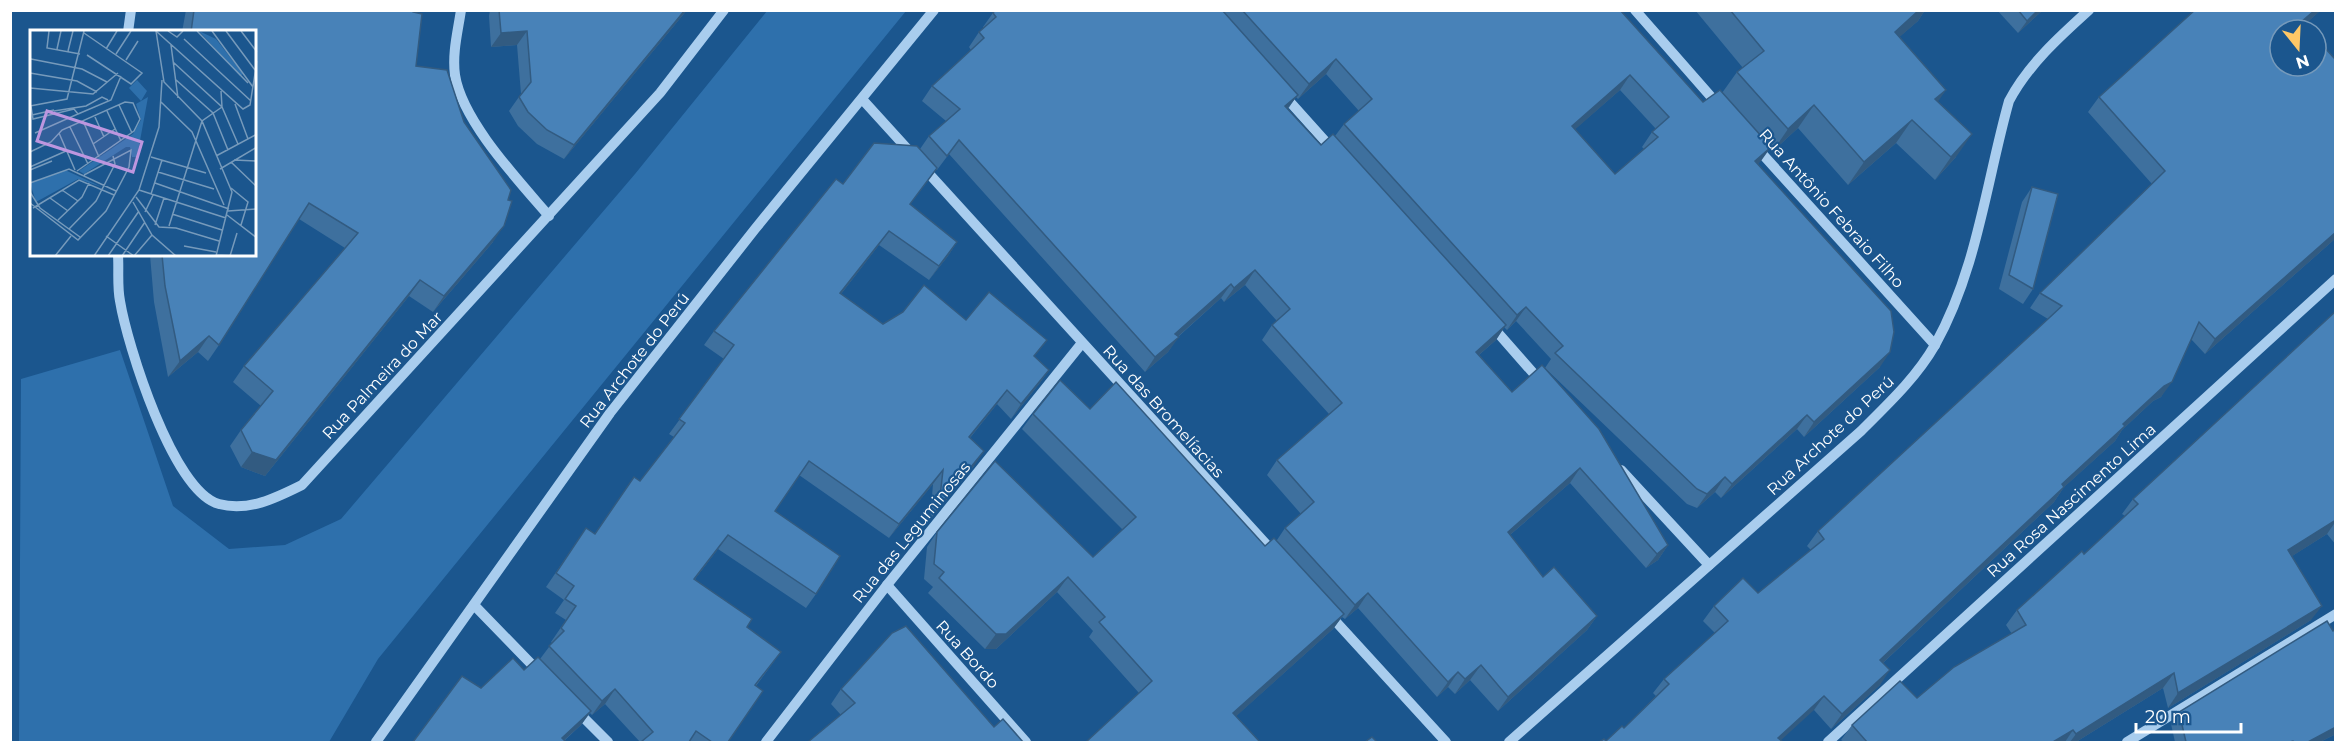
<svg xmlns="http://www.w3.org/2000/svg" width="2346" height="753" viewBox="0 0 2346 753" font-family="Montserrat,sans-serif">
	<rect width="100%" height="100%" fill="#1b568e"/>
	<path fill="#2e70ac" d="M767,11h139l-528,648 -49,83h-310l2,-363 99,-29 53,156 56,43 56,-4 56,-26 294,-345z"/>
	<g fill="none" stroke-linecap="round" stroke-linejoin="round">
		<g stroke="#a9cdee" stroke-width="10">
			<path d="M461,10c-3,21 -9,43 -6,65 7,46 64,106 94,141"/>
			<path d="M1635,10l85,97"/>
			<path d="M128,32l3,-22"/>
			<path d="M1282,93l52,58"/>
			<path d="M862,99l50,55"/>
			<path d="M1756,147l179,198"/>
			<path d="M922,166l353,388"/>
			<path d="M118,255c1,15 -1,31 2,46 7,43 53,191 99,203 29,8 57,-6 83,-19l358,-392 64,-83"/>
			<path d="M1491,325l51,58"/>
			<path d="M1621,470l88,95"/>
			<path d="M887,585l139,157"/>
			<path d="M474,605l67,69"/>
			<path d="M1328,613l118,129"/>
			<path d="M577,711l31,31"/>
			<path d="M376,742l234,-329 145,-184 179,-219"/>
			<path d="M766,742l121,-157 195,-242"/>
			<path d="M1509,742l352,-311c27,-27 55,-53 74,-86 42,-75 51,-162 74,-244 19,-36 50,-64 80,-91"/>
			<path d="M1828,742l508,-463"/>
			<path d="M2127,742l209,-128"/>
		</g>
	</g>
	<g fill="#3e709e" fill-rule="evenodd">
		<path d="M186,10h227l3,56 77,176 -60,70 -24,-16 -144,180 -24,-9 -11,-21 11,-16 20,-24 -28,-24 11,-16 101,-118 -46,-29 -80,126 -11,16 -10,-9 -30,25 -14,-75 -4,-47h105v-223h-73z"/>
		<path d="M490,10h197l-123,149 -27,-15 -19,-18 -9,-15 12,-17 -4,-49 -26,2 -2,-31z"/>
		<path d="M995,10h625l83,92 19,-9 15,-21 6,-4 -48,-58h230l-7,11 -19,16 47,53 -9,11 19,56 -21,23 -39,-37 -48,42 -50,-57 -26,24 -3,-3 -11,15 122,203 -76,70 -7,-8 -76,69 -6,-6 -18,16 -10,-4 -142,-136 6,-9 -35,-38 -9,9 -3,-3 -8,13 -17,15 33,37 156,153 -10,15 -12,8 -76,-85 -60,52 33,42 54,39 -10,14 -89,81 -28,-31 -15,14 -7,-7 -11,10 -79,-89 -13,11 -3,-2 -9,12 -97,87 -97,-23 -50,-56 4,-6 -36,-39 -61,57h-11l-57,-56 5,-6 -9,-8 3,-32 10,-15 156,25 30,-27 -101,-101 11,-15 57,-5 175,137 12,-6 8,-12 16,-14 -34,-39 10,-15 52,-46 -67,-74 10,-15 5,-4 -32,-36 -21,17 -3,-4 -43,39 -10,15 -23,20 -196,-218 -12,16h-1l-26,34 47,38 -9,14 -19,24 -50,-35 -38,49 42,30 83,-4 69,37 14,13 -10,14 -28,35 -14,-15 -27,34 4,28 -44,54 3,-36 -44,54 -90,-63 -24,36 41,83 -10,14 -88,-59 -23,30 52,48 34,25 -25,34 -28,56h-88l-35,-38 -13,11 -2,-2 -9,12 -17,16 -83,-53 43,-18 16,-11 12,-16 -1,-1 15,-22 -11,-7 9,-13 -18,-13 40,-59 8,6 46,-53 34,-44 -5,-3 55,-75 -20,-14 10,-14 129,-147 77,-35 9,-13 17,-15 -24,-20 10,-15 39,-36 -2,-3 10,-15 5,-4 -1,-1zM1326,74l33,37 -15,13 -9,12 -14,9 -33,-36 8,-12 2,2zM1620,90l36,39 -4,3 -10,15 2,2 -29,25 -40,-45z"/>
		<path d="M1997,10h46l-25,23z"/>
		<path d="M2321,10l-17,15 30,33h2v180l-131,116 -14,-15 -30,58 -8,4 -31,29 -7,11 -51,46 -10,15 -171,161 -3,22 -49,44 -17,-19 -208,31 18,-13 32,-32 -3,-3 11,-14 51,-46 -12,-12 11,-15 44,-13 53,-43 -4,-4 11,-15 230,-212 -18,-11 10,-15 112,-109 -64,-72 11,-15z"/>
		<path d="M2032,187l1,102 -10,15 -24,-15 23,-87z"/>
		<path d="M2336,311v234l-9,-11 -35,22 19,64 -143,88 -5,-20 -87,54h-232l-3,-2 11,-15 65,-27 95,-64 -6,-9 11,-15 67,-56 41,-38 -3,-2 11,-15z"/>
		<path d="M841,689l153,38 -153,-12 -10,-11z"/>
		<path d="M2179,712l157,22 -16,8h-145l-4,-18z"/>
	</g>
	<g fill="#325b81">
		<path d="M685,10h2l-123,149 10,-14z"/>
		<path d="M1919,10h6l-7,11 -39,34 16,-23z"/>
		<path d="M2038,10h5l-25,23 9,-12z"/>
		<path d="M2315,10h6l-22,20 2,-8z"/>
		<path d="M527,31l-10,14 -26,2 10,-14z"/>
		<path d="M1336,59l-10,15 -28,25 11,-15z"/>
		<path d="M1630,75l-10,15 -58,51 10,-15z"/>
		<path d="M1946,90l-16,23 5,-14z"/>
		<path d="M1298,95l-11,14 -2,-3z"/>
		<path d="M1814,105l-16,23 -26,24 16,-23z"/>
		<path d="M1912,120l-16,23 -48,42 16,-23z"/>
		<path d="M1972,134l-16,23 -21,23 16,-23z"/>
		<path d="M1771,147l-10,14 -16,14 10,-14z"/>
		<path d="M504,226l-11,16 -60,70 11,-16z"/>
		<path d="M889,231l-10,14 -49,63 10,-15z"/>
		<path d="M2336,232v6l-131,116 10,-15z"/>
		<path d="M957,242l-9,14 -19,24 10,-14z"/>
		<path d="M1255,270l-10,15 -21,17 10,-14z"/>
		<path d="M420,280l-11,16 -144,180 -24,-9 11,-15z"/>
		<path d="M1231,284l-10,14 -56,50 10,-14z"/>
		<path d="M1526,307l-10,14 -9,9 10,-15z"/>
		<path d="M1506,325l-10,15 -30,26 10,-14z"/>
		<path d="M209,336l-11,16 -30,25 12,-16z"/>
		<path d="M1179,337l-11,15 -23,20 10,-15z"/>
		<path d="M1890,352l-10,15 -76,70 10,-15z"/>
		<path d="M1049,370l-10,14 -28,35 10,-15z"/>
		<path d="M2172,382l-11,15 -8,4 -31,29 -7,11 -64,58 11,-15 61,-60 41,-38z"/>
		<path d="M1007,390l-10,14 -38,47 10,-14z"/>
		<path d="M1807,415l-10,14 -76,69 11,-14z"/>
		<path d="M984,451l-10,15 -44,54 9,-14z"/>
		<path d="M1580,468l-10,15 -73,63 11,-14z"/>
		<path d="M943,470l-10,14 -44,54 10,-14z"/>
		<path d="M1725,477l-10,15 -18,16 10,-14z"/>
		<path d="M2064,487l-10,15 -184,173 10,-15z"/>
		<path d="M2336,520v1l-9,13 -49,31 10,-15z"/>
		<path d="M728,535l-10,14 -34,44 10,-14z"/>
		<path d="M1668,545l-10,15 -12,8 11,-14z"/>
		<path d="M1068,577l-11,15 -61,57h-11l11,-15z"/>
		<path d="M1368,593l-10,15 -13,11 10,-14z"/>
		<path d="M2322,606l-11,14 -143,88 10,-15z"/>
		<path d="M1344,614l-11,15 -110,99 10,-15z"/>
		<path d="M1597,616l-10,14 -89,81 10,-14z"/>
		<path d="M1481,665l-11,15 -15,14 10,-15z"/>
		<path d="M1890,670l-10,15 -49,44 11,-15z"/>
		<path d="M1458,672l-10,15 -11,10 11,-15z"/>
		<path d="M2174,673l-11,15 -87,54h-6l6,-8z"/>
		<path d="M615,689l-10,15 -13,11 10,-14z"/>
		<path d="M1824,696l-10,14 -35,32 -1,-4z"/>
		<path d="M591,711l-10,14 -19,17v-4z"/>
		<path d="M2336,727v7l-16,8h-12z"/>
		<path d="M2073,730l-8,12h-12z"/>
	</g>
	<g fill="#4882b8" stroke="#325b81" stroke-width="1.5" fill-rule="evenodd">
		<path d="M194,10h219v2l9,2 -6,52 31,4 17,52 47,68 -3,10 4,1 -8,25 -60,70 -24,-16 -144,180 -24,-8 -11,-22 32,-39 -29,-25 114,-133 -49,-30 -90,142 -10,-9 -29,25 -15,-75 -3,-31h93v-223h-64z"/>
		<path d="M499,10h186l-111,135 -27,-15 -19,-18 -9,-15 12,-15 -4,-51 -26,2z"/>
		<path d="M995,10h227l76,85 -13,11 36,39 12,-11 173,191 -30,27 36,40 30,-27 57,64 69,116 -11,9 -77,-86 -72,64 35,45 11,-10 43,49 -89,81 -27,-32 -16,14 -7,-7 -10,10 -80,-89 -13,12 -70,-77 29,-26 -37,-42 65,-57 -70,-78 18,-16 -35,-39 -21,18 -3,-4 -56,50 4,3 -24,20 -196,-217 -12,16 -18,-20 31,-27 -28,-23 52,-48 -5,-6 17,-15 -3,-4z"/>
		<path d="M1242,10h378l83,92 17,-12 51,57 -16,14 136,150 3,21 -4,20 -76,70 -7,-7 -75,69 -7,-7 -18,17 -10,-5 -142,-136 8,-7 -37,-39 -9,8 -173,-191 28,-25 -36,-40 -27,25zM1630,75l39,42 -17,15 6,5 -43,37 -43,-48z"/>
		<path d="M1730,10h189l-24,22 51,58 -11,9 37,35 -21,23 -39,-37 -48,42 -50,-57 -26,24 -51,-57 27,-21z"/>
		<path d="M2018,10h20l-11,11z"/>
		<path d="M2195,10h120l-14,12 7,8h-28v36h36v-28l18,20h2v174l-121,107 -16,-17 -27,60 -8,4 -41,38 2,2 -63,58 2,3 -184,173 10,10 -48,44 -18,-18 -46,42 5,4h-184l5,-3 2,2 16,-15 2,2 45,-44 -5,-5 64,-58 -14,-15 29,-28 15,15 66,-54 -6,-8 244,-225 -22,-13 125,-122 -66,-74z"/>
		<path d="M874,143l43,3 20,22 -27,36 47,38 -18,24 -50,-35 -49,62 43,31 20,-12 21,-27 42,35 23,-28 58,48 -13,16 15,14 -28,34 -14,-14 -38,47 15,14 -45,55 4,-36 -44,54 -90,-63 -34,50 65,45 -24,38 -88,-59 -34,44 58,40 -5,8 34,25 -26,33 8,6 -35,51h-16l-16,-11 -7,11h-48l12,-10 -38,-43 -13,12 -53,-55 15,-15 -3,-3 15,-22 -11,-7 9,-13 -18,-13 30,-45 9,6 39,-57 6,4 45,-58 -6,-4 55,-74 -20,-14 122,-152 7,5z"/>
		<path d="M2032,187l26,7 -25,95 -24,-14z"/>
		<path d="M2336,311v209l-48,30 34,56 -144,87 -4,-20 -98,61 -3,-4 -20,12h-187h1l-15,-17 48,-44 17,17 37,-31 72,-42 -9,-15 65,-59 2,3 54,-50 -5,-5z"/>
		<path d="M1060,380l30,29 26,-27 149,164 9,-8 70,76 -111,99 27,29h-174l66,-61 -53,-59 6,-5 -37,-40 -62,57h-10l-57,-56 5,-6 -10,-8 3,-32 58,-71 98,96 43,-40 -103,-103z"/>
		<path d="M2327,621l6,10 3,-2v98l-28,15h-14l-1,-1 -3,1h-104l-7,-30z"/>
		<path d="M906,626l88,101 9,-8 20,23h-215l47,-39 -14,-14 51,-56z"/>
		<path d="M538,657l53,54 -29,27 4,4h-153l49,-66 19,12 32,-30 11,12z"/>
		<path d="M1372,737l5,5h-12z"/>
	</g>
	<g text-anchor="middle" stroke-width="4.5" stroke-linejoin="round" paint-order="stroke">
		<g font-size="16" fill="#fff" stroke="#1b568e">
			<text transform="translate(1832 208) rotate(48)" y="6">Rua Antônio Febraio Filho</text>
			<text transform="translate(634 360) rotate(-52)" y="6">Rua Archote do Perú</text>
			<text transform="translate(382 375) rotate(-47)" y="6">Rua Palmeira do Mar</text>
			<text transform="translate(1164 411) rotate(48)" y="6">Rua das Bromelíacias</text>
			<text transform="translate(1830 435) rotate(-43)" y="6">Rua Archote do Perú</text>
			<text transform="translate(2071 500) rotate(-42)" y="6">Rua Rosa Nascimento Lima</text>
			<text transform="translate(911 532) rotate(-51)" y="6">Rua das Leguminosas</text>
			<text transform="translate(968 654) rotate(48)" y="6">Rua Bordo</text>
		</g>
	</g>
	<g transform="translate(30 30)">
		<rect width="226" height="226" fill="#1b568e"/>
		<path d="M169,1l17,8 27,35 -3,2zM107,50l10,11 -6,10 -12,-13zM118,67l-11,60h-5l-2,-10h-4l-42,27 -5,-3 54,-37 8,-14 -5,-16zM35,140l37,17 -24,-8 -42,23 -6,-19z" fill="#2e70ac"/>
		<path fill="none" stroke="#769abb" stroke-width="1.5" d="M19,1l-2,17 33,6M126,1l8,51 38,39 30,71 -16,64M126,1l87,78 7,-4 7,-44M138,1l9,6 6,-6M167,1l51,52M182,1l41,56M196,1l29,39M211,1l16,21M54,3l58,40 -11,11 -44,-29M154,9l67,62M141,15l7,53M27,19l4,-18M76,19l11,-18M38,21l5,-20M86,24l15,-23M1,29l51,10 25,13M96,30l12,-19M143,32l49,45 16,37M0,43l47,8 20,11M145,49l38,34 15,37M0,58l63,6 25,-21M131,72l31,30 32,73M205,74l13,35M89,75l13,28M0,76l37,-7 17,-68M1,76l2,13 41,-10 4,5 -43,19M24,81l32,-5 16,-9 6,3M77,81l14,30M48,84l33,-14 10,-24M2,85l22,-5M65,87l9,20M53,91l16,36M40,97l18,37M29,103l16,37M63,114l22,-15M0,122l21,-10 11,-12 63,-28 8,1 7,16 -6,12 -57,40M186,126l41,-22M121,127l55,16M204,130l23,1M201,132l26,25M0,137l36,-16M190,139l37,-22M0,140l22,-9M128,142l56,17M0,153l39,-14 47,22M125,153l74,26M201,158l17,14 -7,23M32,160l16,11M109,160l87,28M0,162l10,16 40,29M121,164l11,-34M106,167l23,30 17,1 43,13M20,168l18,13M103,172l19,33 24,21M0,173l48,37 28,-29 23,-44 2,-17 -47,25M3,178l46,-28 35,15M198,181l29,-2M115,182l8,-17M142,184l50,16M197,185l30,23M28,190l24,-23 7,-14M125,195l9,-27M139,196l33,-105 20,-14 -1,-16M39,199l27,-28 19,-37 -2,-8M76,206l28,20M154,216l32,6M186,225l23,1M25,226l16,-20M64,226l45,-66 20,-63 3,-47M78,226l31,-45M92,226l23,-34M104,226l18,-21M200,226l7,-23"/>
		<path fill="#bd96df" fill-opacity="0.15" stroke="#bd96df" stroke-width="3" d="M17,81l95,31 -9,30 -96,-31z"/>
		<rect width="226" height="226" fill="none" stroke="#fff" stroke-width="3"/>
	</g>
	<rect width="2346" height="753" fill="none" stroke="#ffffff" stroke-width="24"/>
	<g transform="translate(2298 48) rotate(162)"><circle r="28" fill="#1b568e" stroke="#769abb" stroke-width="1.5"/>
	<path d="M0-4.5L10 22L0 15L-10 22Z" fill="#ffc766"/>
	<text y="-9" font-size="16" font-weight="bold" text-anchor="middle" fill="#ffffff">N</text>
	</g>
	<path d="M2136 723v9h105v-9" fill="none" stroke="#ffffff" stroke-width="3"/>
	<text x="2145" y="723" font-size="18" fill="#ffffff" stroke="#1b568e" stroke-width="4.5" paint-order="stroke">20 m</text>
</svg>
